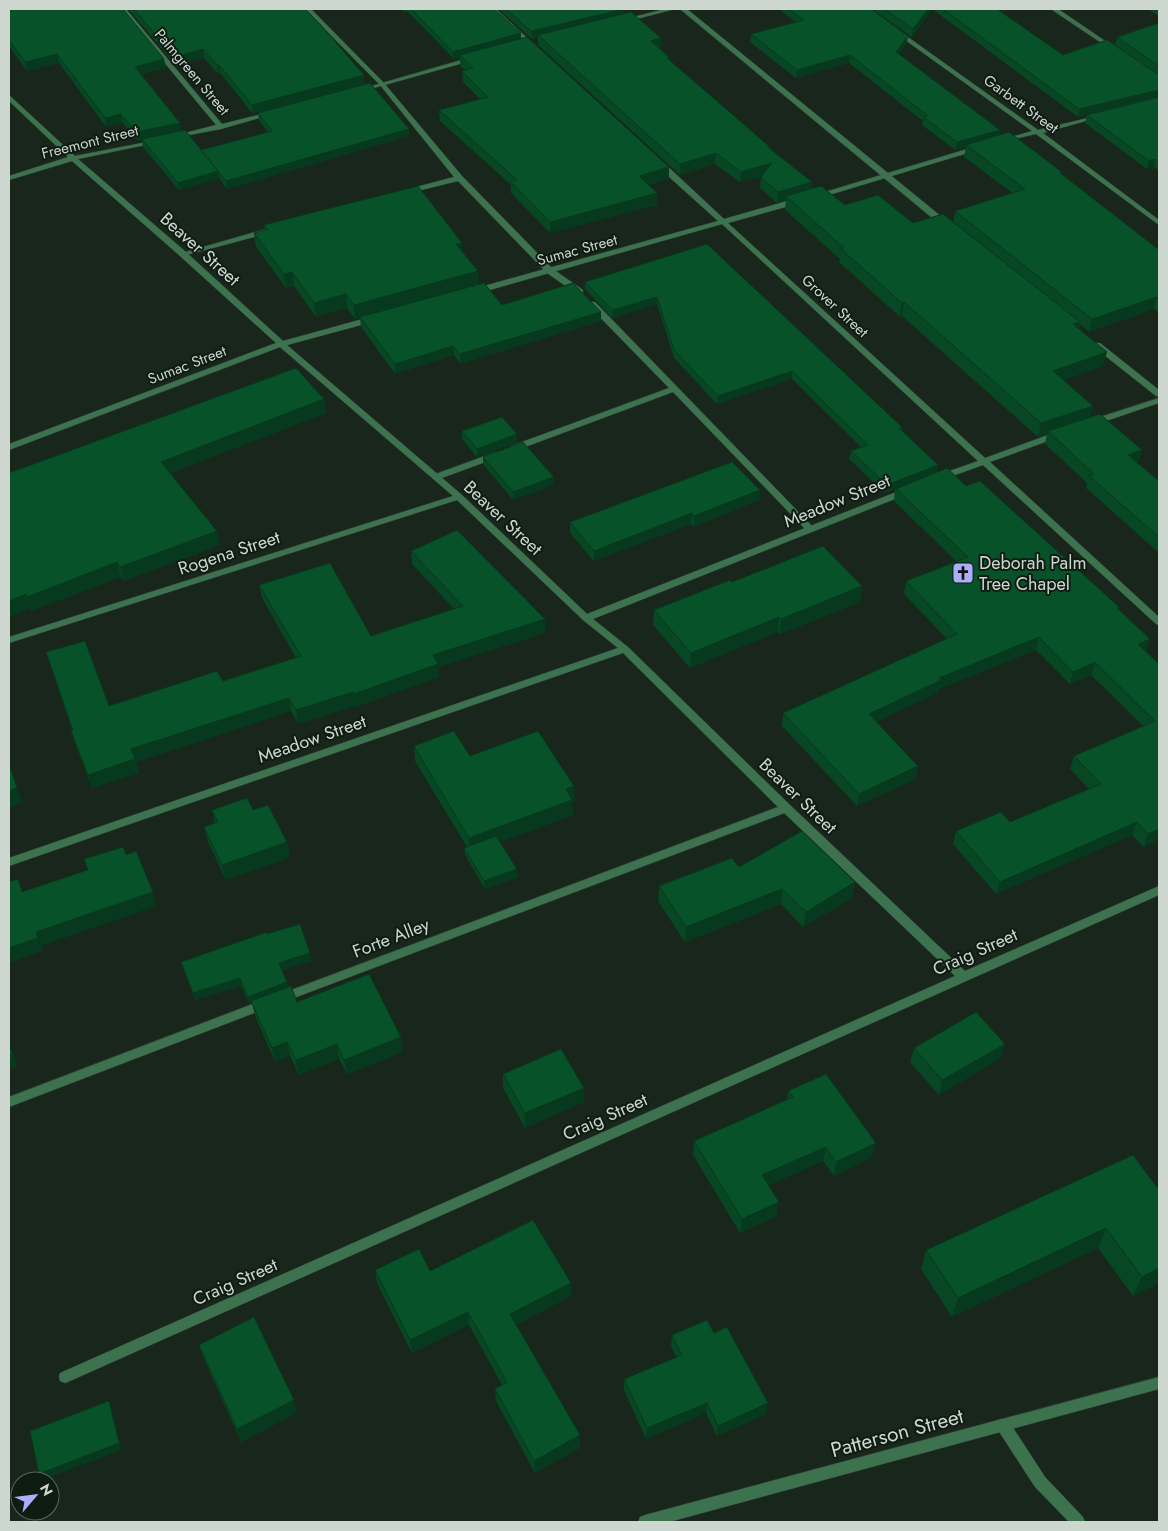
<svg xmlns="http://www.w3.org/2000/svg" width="1168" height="1531" viewBox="0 0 1168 1531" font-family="Jost,sans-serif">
	<rect width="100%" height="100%" fill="#18261b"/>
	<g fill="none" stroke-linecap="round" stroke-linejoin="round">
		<g stroke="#354238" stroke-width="1">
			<g id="lane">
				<path d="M305,9h6l73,74 78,93 91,93 30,21v4h-6l-30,-21 -89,-92 -53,13v-4l49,-13 -74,-92z"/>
				<path d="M680,9h7l261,213v4h-6z"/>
				<path d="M1051,9h7l59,40 -5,1z"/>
				<path d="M266,229h3v4l-86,23 -4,-2z"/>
				<path d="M589,302h6l218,225 1,2 -1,2h-6l-134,-139 -156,58h-6v-4l158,-58 -80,-82z"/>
				<path d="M1094,343h6l59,47v6h-3l-62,-49z"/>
				<path d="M496,452l4,3 -1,2 -60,22h-6l-1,-2 1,-2z"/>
				<path d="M786,804l4,1 1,3 -1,3 -504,190 -4,2 -4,-2 -2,-3 2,-3z"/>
				<path d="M266,999l4,2 2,3 -2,3 -261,100v-10z"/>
				<path d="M1003,1419l5,1 37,57 38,40 2,5h-16l-34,-35 -37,-57 -2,-5 2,-5z"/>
			</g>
		</g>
		<g stroke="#354238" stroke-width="1">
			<g id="street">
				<path d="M120,9h6l96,115 48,-12 3,2 -52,15 -48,9v-2l43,-11z"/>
				<path d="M489,9h7l40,37v2h-4z"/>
				<path d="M665,9h10l-50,13 -3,-2z"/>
				<path d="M894,30h4l140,100 62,-15v2l-57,16 116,87v5l-123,-91 -35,8v-2l31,-9 -138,-99z"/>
				<path d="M472,57l3,2 -1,1 -111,31 -5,-1z"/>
				<path d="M9,95l66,61 82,-16 2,1 -4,2 -77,16 108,93 97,89 87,-24h6v4l-89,24 175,150 125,119 317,-125h6l1,2 -1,2 -317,126 35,28 162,158 175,166 194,-85v9l-1089,486 -5,2 -5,-2 -1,-4 1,-4 895,-397 -173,-165 -159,-158 -614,213v-8l609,-210 -35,-28 -126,-120 -448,143v-6l444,-141 -173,-149 -271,103v-6l267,-101 -96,-87 -108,-95 -63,19v-4l59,-19 -59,-56z"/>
				<path d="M974,147l7,2 -162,49 -7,-2z"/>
				<path d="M657,162h6l61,57 70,-20h6v4l-72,20 257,235 71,-26h6v4l-72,26 169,155v8l-3,-1 -173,-159 -39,14h-6l-1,-2 1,-2 40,-14 -256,-237 -243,69h-6v-4l245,-68 -61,-55z"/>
				<path d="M1159,398v5l-62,21h-6l-1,-2 1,-2z"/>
				<path d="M1159,1377v12l-490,133h-31l2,-5 5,-2z"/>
			</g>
		</g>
		<use href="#lane" fill="#3d724e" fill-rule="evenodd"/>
		<use href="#street" fill="#3d724e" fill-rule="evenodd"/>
	</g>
	<g fill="#074723">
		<path d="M9,9l157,59 -25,6 39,49 1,8 20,20 67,-19 -9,-12 -1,-7 151,23 -182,53 -8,-11 -40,12 -36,-43 -1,-7 -4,1 -15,-18 -17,4 -47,-64 -32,8 -18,-25z"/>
		<path d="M128,9h177l59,75 -111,30 -33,-41 -2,1 -14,-16 -28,7z"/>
		<path d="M401,9h93l27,30 148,139 -21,7 9,8v12l-107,28 -39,-40v-8l-71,-64 -1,-11 41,-11 -17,-17 -1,-11 3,-1 -5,-4v-8l-6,1 -47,-48 -3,1z"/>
		<path d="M498,9h126v5l45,43v3l101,89 42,33 -1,7 34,16 68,18 40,-1 2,-11 57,-18 -48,-36 2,-10 -11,3 -33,-25 1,-4 -74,-58 -53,15 -46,-36 1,-8 45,-12 -18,-13h93l36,34 -8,11 101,76 -1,6 63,38 97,76v63l-5,-4 -65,23 -9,-8 -1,5 24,37 -40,14 30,26 -3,11 52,33 -5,13 22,18v72l-73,-65 1,-5 -42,-39 2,-10 -9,3 -136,-121 -2,1 -61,-55 1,-3 -55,-49 1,-10 -9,3 -17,-15 1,-11 -21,5 -25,-18 -35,11 -142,-130v-8l-6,2z"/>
		<path d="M872,9h125l66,46 52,-10 2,-8 42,-14v148l-5,-4 -7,2 -62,-46 2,-8 34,-8 -43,10 -146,-108 -20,28z"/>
		<path d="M1147,9h12v7z"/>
		<path d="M264,225l198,18v9l17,33 23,20 99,7v9l-141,43 -6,-9 -59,19 -34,-47 -1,-9 -5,1 -8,-11 -31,9 -22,-31 -8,2 -30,-41 -2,-14 11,-3z"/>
		<path d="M707,244l195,183v3l35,42 29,14 152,123 32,30 -4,13 13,12v175l-15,8 -12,-12 -136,59 -43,-50 3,-13 54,-9 79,-33 -19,-20 4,-13 69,-30 -52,-51 -21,9 -34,-34 -97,39v3l-63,30 40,57 -59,27 -75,-80 1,-13 164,-74 -43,-45 2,-13 51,-19 -63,-61 1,-12 -10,4 -36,-34 2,-8 10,-4 -69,-68 -75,25 -43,-46 -17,-54 -45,14 -27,-29v-7z"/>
		<path d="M324,399l2,14 -155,60 49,72 -96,36 -3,-4 -90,34 -1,-3 -21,9v-144z"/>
		<path d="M462,431l55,3v8l-40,15 -15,-18z"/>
		<path d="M483,457l71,28 -41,15 -30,-36z"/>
		<path d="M760,490l-1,10 -65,27 -3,-3 -97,37 -24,-28v-11z"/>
		<path d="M411,551l134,82 -107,34 1,10 -84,30v-1l-57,18 -7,-13 -155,51 3,11 -47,15 -17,-44 -4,-13 1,-1 -26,-78 63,54 114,-25 73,-23 -34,-60 -3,-13 112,51 83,-27 -42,-45z"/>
		<path d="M732,582l128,20 -80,32 -2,-2 -88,36 -37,-43 1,-15z"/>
		<path d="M414,746l56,10 105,45 -3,1 1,13 -73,27 18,35 -33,12 -20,-34 -1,-7 3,-1 -52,-86z"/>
		<path d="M212,810l75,32 3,15 -64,23 -18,-38 -4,-15 11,-4z"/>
		<path d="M739,867l113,31 -49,29 -22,-23 -96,38 -27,-41 1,-15z"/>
		<path d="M267,934l45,27 -30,9 6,17 9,15 106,50 -56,22 -8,-15 -40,16 -9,-19 -15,6 -20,-46 -3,-13 -2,1 -9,-18 -46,14 -14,-38z"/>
		<path d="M1005,1044l-4,14 -62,37 -29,-33 4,-14z"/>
		<path d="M503,1074l81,28 -59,26 -22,-40z"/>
		<path d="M788,1091l84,66 -38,19 -11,-15 -54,24 8,31 -37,17 -47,-78 1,-14 93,-41z"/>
		<path d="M1133,1155l26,128 -26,13 -35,-48 -146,69 -31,-48 5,-19z"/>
		<path d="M375,1270l55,1 141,12v13l-55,29 64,123 -45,25 -39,-72 -1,-12 7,-4 -33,-60 -57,28 -35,-70z"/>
		<path d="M714,1333l54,70 -2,11 -49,22 -11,-23 -60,26 -22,-49v-11l53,-21 -6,-12 1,-11z"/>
		<path d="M199,1345l98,68 -56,29 -38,-85z"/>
	</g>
	<g fill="#06391d">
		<path d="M624,9v8l-86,18v2l-6,2 -1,-8z"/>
		<path d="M928,9h5l-21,28 1,-8z"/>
		<path d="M521,33v8l-61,14v3l-6,1 -1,-7z"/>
		<path d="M908,36l-1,7 -12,17 1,-8z"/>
		<path d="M661,38v10l-11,3 1,-10z"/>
		<path d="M203,49l1,9 -28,7 -2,-8z"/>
		<path d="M57,54l2,9 -32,8 -2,-9z"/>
		<path d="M850,55l-1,8 -53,15 1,-8z"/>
		<path d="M164,59l2,9 -29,7 -2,-8z"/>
		<path d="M217,65h2l1,8 -2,1z"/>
		<path d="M364,75v9l-111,30 -1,-9z"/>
		<path d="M1159,90v8l-81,19 1,-8z"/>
		<path d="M121,114l2,9 -17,4 -1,-9z"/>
		<path d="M180,123l1,8 -43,10 -2,-9z"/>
		<path d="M409,129v7l-182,53 -1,-8z"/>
		<path d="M1000,130l-2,8 -32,7v2l-11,3 2,-8z"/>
		<path d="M716,153l-1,11 -35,11v-11z"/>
		<path d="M1155,159l-1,8 -7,2 2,-8z"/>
		<path d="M772,163l-1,11 -31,8 1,-10z"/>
		<path d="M669,167v11l-30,10v-12z"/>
		<path d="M218,171l1,8 -40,11 -1,-7z"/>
		<path d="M812,182l-1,11 -25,3v4l-9,3 1,-11z"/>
		<path d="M657,193v12l-107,28v-11z"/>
		<path d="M462,243l1,14 -7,-13z"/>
		<path d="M478,271l1,15 -124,33 -1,-14z"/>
		<path d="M292,272l2,14 -8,2 -2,-14z"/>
		<path d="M346,294l1,14 -31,9 -2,-14z"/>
		<path d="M657,297v7l-45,14 1,-8z"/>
		<path d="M1157,297l-3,12 -65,23 3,-13z"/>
		<path d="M904,302l-2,14 -2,1 2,-14z"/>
		<path d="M601,312v9l-141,43v-10z"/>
		<path d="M1080,322l-3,14 -4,-12z"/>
		<path d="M453,346l1,9 -59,19v-10z"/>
		<path d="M1107,352l-4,14 -53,19 3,-14z"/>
		<path d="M792,371v8l-75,25 1,-8z"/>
		<path d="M324,399l2,14 -162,63 -3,-14z"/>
		<path d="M1093,406l-4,13 -41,12 -1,3 -9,3 3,-14z"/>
		<path d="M517,434v8l-40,15v-8z"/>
		<path d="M1142,450l-4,12 -13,5 3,-12z"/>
		<path d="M938,465l-1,8 -52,20 2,-8z"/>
		<path d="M554,477v8l-41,15v-8z"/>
		<path d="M760,490l-1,10 -65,27v-11z"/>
		<path d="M692,513l-1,11 -97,37v-10z"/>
		<path d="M217,531l3,14 -96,36 -4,-14z"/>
		<path d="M117,562l4,15 -90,34 -4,-14z"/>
		<path d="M862,586l-2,16 -80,32 1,-15z"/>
		<path d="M26,594l4,14 -21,9v-16z"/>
		<path d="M779,617l-1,15 -88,36 1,-15z"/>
		<path d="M545,619v14l-107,34 1,10 -84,30 -1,-13 79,-39z"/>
		<path d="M1039,637l-3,13 -97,39v3l-72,34 2,-12 70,-36z"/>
		<path d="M1150,639l-4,13 -8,-8z"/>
		<path d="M1095,662l-4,13 -21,9 3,-12z"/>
		<path d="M353,692l2,14 -57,18 -2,-14z"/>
		<path d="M289,698l2,13 -155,51 3,11 -47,15 -4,-13 43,-26z"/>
		<path d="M918,766l-2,13 -59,27 2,-12z"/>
		<path d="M574,786l1,15 -3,1 1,13 -103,38 -1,-15 97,-49z"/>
		<path d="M17,788l5,15 -13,5v-17z"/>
		<path d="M1137,822l-5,13 -136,59 4,-12z"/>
		<path d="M1159,829v10l-15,8 4,-13z"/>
		<path d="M287,842l3,15 -64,23 -4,-15z"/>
		<path d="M517,869l1,8 -33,12 -1,-8z"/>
		<path d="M855,882l-3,16 -49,29 3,-15z"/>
		<path d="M782,889l-1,15 -96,38 1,-15z"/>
		<path d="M153,892l4,14 -116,40 -5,-14z"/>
		<path d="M38,938l5,13 -34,12v-15z"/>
		<path d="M310,953l2,8 -31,10 -2,-8z"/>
		<path d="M240,978l1,8 -46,14 -2,-7z"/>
		<path d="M287,982l2,8 -38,11 1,2 -2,1 -2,-7z"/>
		<path d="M401,1037l2,15 -56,22 -3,-14z"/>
		<path d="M9,1040l8,27 -8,3z"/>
		<path d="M287,1042l3,14 -15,6 -3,-14z"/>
		<path d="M337,1044l2,15 -40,16 -3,-15z"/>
		<path d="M1005,1044l-4,14 -62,37 3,-15z"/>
		<path d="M584,1088v14l-59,26v-15z"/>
		<path d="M876,1143l-4,14 -38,19 2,-14z"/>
		<path d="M826,1147l-3,14 -62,28 1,-14z"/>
		<path d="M779,1202l-2,14 -37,17 2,-14z"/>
		<path d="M1106,1228l-8,20 -146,69 6,-19z"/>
		<path d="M1159,1268v15l-26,13 9,-19z"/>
		<path d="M571,1283v13l-60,31 -1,-13z"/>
		<path d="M468,1312l1,13 -57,28 -2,-13z"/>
		<path d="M294,1400l3,13 -56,29 -4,-13z"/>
		<path d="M109,1401l2,7 11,42 -80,30 -3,-6z"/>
		<path d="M707,1403l-1,10 -60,26 1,-11z"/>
		<path d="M768,1403l-2,11 -49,22 1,-10z"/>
		<path d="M580,1435v13l-45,25 -1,-12z"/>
	</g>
	<g fill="#085229" stroke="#06391d">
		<path d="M9,9h114l41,50 -29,8 45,56 -44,9 -15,-18 -16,4 -48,-64 -32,8 -16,-22z"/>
		<path d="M134,9h171l14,14 45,52 -112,30 -33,-40h-2l-14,-16 -29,8z"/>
		<path d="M411,9h83l27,24 -68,19z"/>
		<path d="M506,9h118l-93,22z"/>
		<path d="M789,9h82l37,27 -12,16 104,78 -43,12 -34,-25 5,-1 -78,-61 -53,15 -46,-36 53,-14z"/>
		<path d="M884,9h44l-15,20z"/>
		<path d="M943,9h54l66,46 44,-15 52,35v15l-80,19z"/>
		<path d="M631,12l30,26 -10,3 18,16 -2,1 103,89h-2l44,35 -34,10 -17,-15 11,-14 -31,9 -25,-19 -36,11 -142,-129z"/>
		<path d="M1159,23v43l-42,-29z"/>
		<path d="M527,37l142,130 -30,9 18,17 -107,29 -39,-40 6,-2 -78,-70 49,-13 -26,-26 11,-3 -13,-13z"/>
		<path d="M370,83l39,46 -183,52 -25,-31 71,-19 -14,-18z"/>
		<path d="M1159,97v65l-4,-3 -6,2 -62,-46z"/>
		<path d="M185,130l33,41 -40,12 -36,-44z"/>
		<path d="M1009,132l53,40 -2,1 99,77v49l-2,-2 -65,22 -137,-108 70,-22 -59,-44z"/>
		<path d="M418,186l44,57 -6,1 22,27 -124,34 -8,-11 -32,9 -22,-31 -8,2 -30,-41 14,-4 -4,-4z"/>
		<path d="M821,186l24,19 33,-10 35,28 30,-9 137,108 -7,2 34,28 -54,19 40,35 -52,17 -137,-121 -2,1 -61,-54 3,-1 -58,-52z"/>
		<path d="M707,244l195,183 -3,1 39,37 -51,20 -36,-34 17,-6 -76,-74 -74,25 -44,-46 -17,-53 -44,13 -28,-28z"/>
		<path d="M484,283l18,22 71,-22 28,29 -141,42 -7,-8 -58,18 -35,-47z"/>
		<path d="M296,368l28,31 -163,63 56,69 -97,36 -3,-5 -90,35 -1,-3 -17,7v-128z"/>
		<path d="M1100,414l42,36 -14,5 31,26v56l-70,-61 5,-2 -46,-43z"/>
		<path d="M502,417l15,17 -40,15 -15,-18z"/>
		<path d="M523,442l31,35 -41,15 -30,-35z"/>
		<path d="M732,462l28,28 -66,26 -2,-3 -98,38 -24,-29z"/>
		<path d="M947,468l19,18 14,-5 139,126 -2,1 33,31 -12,5 21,20v165l-11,5 -11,-12 -137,60 -44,-51 45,-19 9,10 91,-38 -27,-28 81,-35 -60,-59 -22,10 -34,-35 -100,41 2,2 -72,34 49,52 -59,28 -76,-81 174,-79 -51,-53 62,-24 -72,-68z"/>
		<path d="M457,530l88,89 -112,36 5,9 -84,30 -1,-2 -57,18 -7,-12 -158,51 4,10 -47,16 -17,-44 2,-1 -27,-78 39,-11 24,65 108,-35 6,10 78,-25 -42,-71 71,-22 41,73 92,-30 -52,-55z"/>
		<path d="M823,546l39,40 -81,33 -2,-2 -88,36 -37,-43 76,-30 2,2z"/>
		<path d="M454,731l16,25 68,-25 36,55 -8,3 6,11 -103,38 -55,-92z"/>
		<path d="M9,764l8,24 -8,3z"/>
		<path d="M247,798l6,12 15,-5 19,37 -65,23 -18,-38 14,-5 -6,-12z"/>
		<path d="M802,831l53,51 -49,30 -24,-23 -96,38 -27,-41 73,-28 7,9z"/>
		<path d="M496,836l21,33 -33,12 -20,-33z"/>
		<path d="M123,847l3,8 10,-4 17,41 -117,40 2,6 -29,10v-66l9,-3 4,13 66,-22 -4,-11z"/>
		<path d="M300,924l10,29 -31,10 8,19 -39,15 -8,-19 -47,15 -12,-31 86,-30v2z"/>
		<path d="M369,974l32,63 -57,23 -7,-16 -41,16 -9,-18 -15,6 -21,-47 40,-15 6,16z"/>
		<path d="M976,1012l29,32 -63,36 -28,-32z"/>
		<path d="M9,1044l3,10 -3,1z"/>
		<path d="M561,1049l23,39 -59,25 -22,-39z"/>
		<path d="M826,1074l50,69 -40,19 -10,-15 -64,28 17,27 -37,17 -48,-78 99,-44 -5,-6z"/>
		<path d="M1133,1155l26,35v78l-17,9 -36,-49 -148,70 -32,-48z"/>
		<path d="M533,1220l38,63 -61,31 70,121 -46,26 -39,-72 12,-7 -39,-70 -58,28 -35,-70 44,-21 11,22z"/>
		<path d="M254,1317l40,83 -57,29 -38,-84z"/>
		<path d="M707,1320l7,13 13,-6 41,76 -50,23 -11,-23 -60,25 -23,-49 58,-24 -10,-20z"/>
		<path d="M109,1401l10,42 -80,31 -9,-43z"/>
	</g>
	<defs>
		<g id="church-square" transform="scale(1.125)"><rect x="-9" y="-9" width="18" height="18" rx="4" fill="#abaffb" stroke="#0e1c12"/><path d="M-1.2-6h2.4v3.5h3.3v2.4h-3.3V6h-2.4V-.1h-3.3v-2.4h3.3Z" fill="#111"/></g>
	</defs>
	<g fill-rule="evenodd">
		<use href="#church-square" x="963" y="573"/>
	</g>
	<g text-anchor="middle" stroke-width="4" stroke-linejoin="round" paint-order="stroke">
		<g font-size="15" fill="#cdd6cf" stroke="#0e1c12">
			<text transform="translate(192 72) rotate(50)" y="5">Palmgreen Street</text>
			<text transform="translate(1021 104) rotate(36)" y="5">Garbett Street</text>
			<text transform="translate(90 142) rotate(-14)" y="5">Freemont Street</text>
			<text transform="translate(577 250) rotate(-15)" y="5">Sumac Street</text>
			<text transform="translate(835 306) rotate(43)" y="5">Grover Street</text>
			<text transform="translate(187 365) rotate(-21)" y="5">Sumac Street</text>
		</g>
		<g font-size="18" fill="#cdd6cf" stroke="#0e1c12">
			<text transform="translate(200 249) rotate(42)" y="6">Beaver Street</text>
			<text transform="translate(837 501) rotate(-22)" y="6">Meadow Street</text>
			<text transform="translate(503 518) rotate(43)" y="6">Beaver Street</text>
			<text transform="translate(229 553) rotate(-18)" y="6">Rogena Street</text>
			<text transform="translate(312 739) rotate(-19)" y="6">Meadow Street</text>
			<text transform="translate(798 796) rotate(44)" y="6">Beaver Street</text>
			<text transform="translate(391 938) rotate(-21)" y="6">Forte Alley</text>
			<text transform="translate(975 952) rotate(-24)" y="6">Craig Street</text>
			<text transform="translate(605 1117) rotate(-24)" y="6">Craig Street</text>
			<text transform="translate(235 1282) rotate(-24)" y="6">Craig Street</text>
		</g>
		<g font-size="18" fill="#cdd6cf" stroke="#0e1c12" text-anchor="start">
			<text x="979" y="569">Deborah Palm<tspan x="979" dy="21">Tree Chapel</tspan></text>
		</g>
		<g font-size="21" fill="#cdd6cf" stroke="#0e1c12">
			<text transform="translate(897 1433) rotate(-15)" y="7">Patterson Street</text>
		</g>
	</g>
	<rect width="1168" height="1531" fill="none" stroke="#cdd6cf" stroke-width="20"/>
	<g transform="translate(35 1496) rotate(62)"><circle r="24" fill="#0e1c12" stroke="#5a665e"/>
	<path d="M0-4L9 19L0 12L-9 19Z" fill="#abaffb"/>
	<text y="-8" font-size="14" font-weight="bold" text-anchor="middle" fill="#cdd6cf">N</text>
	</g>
</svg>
